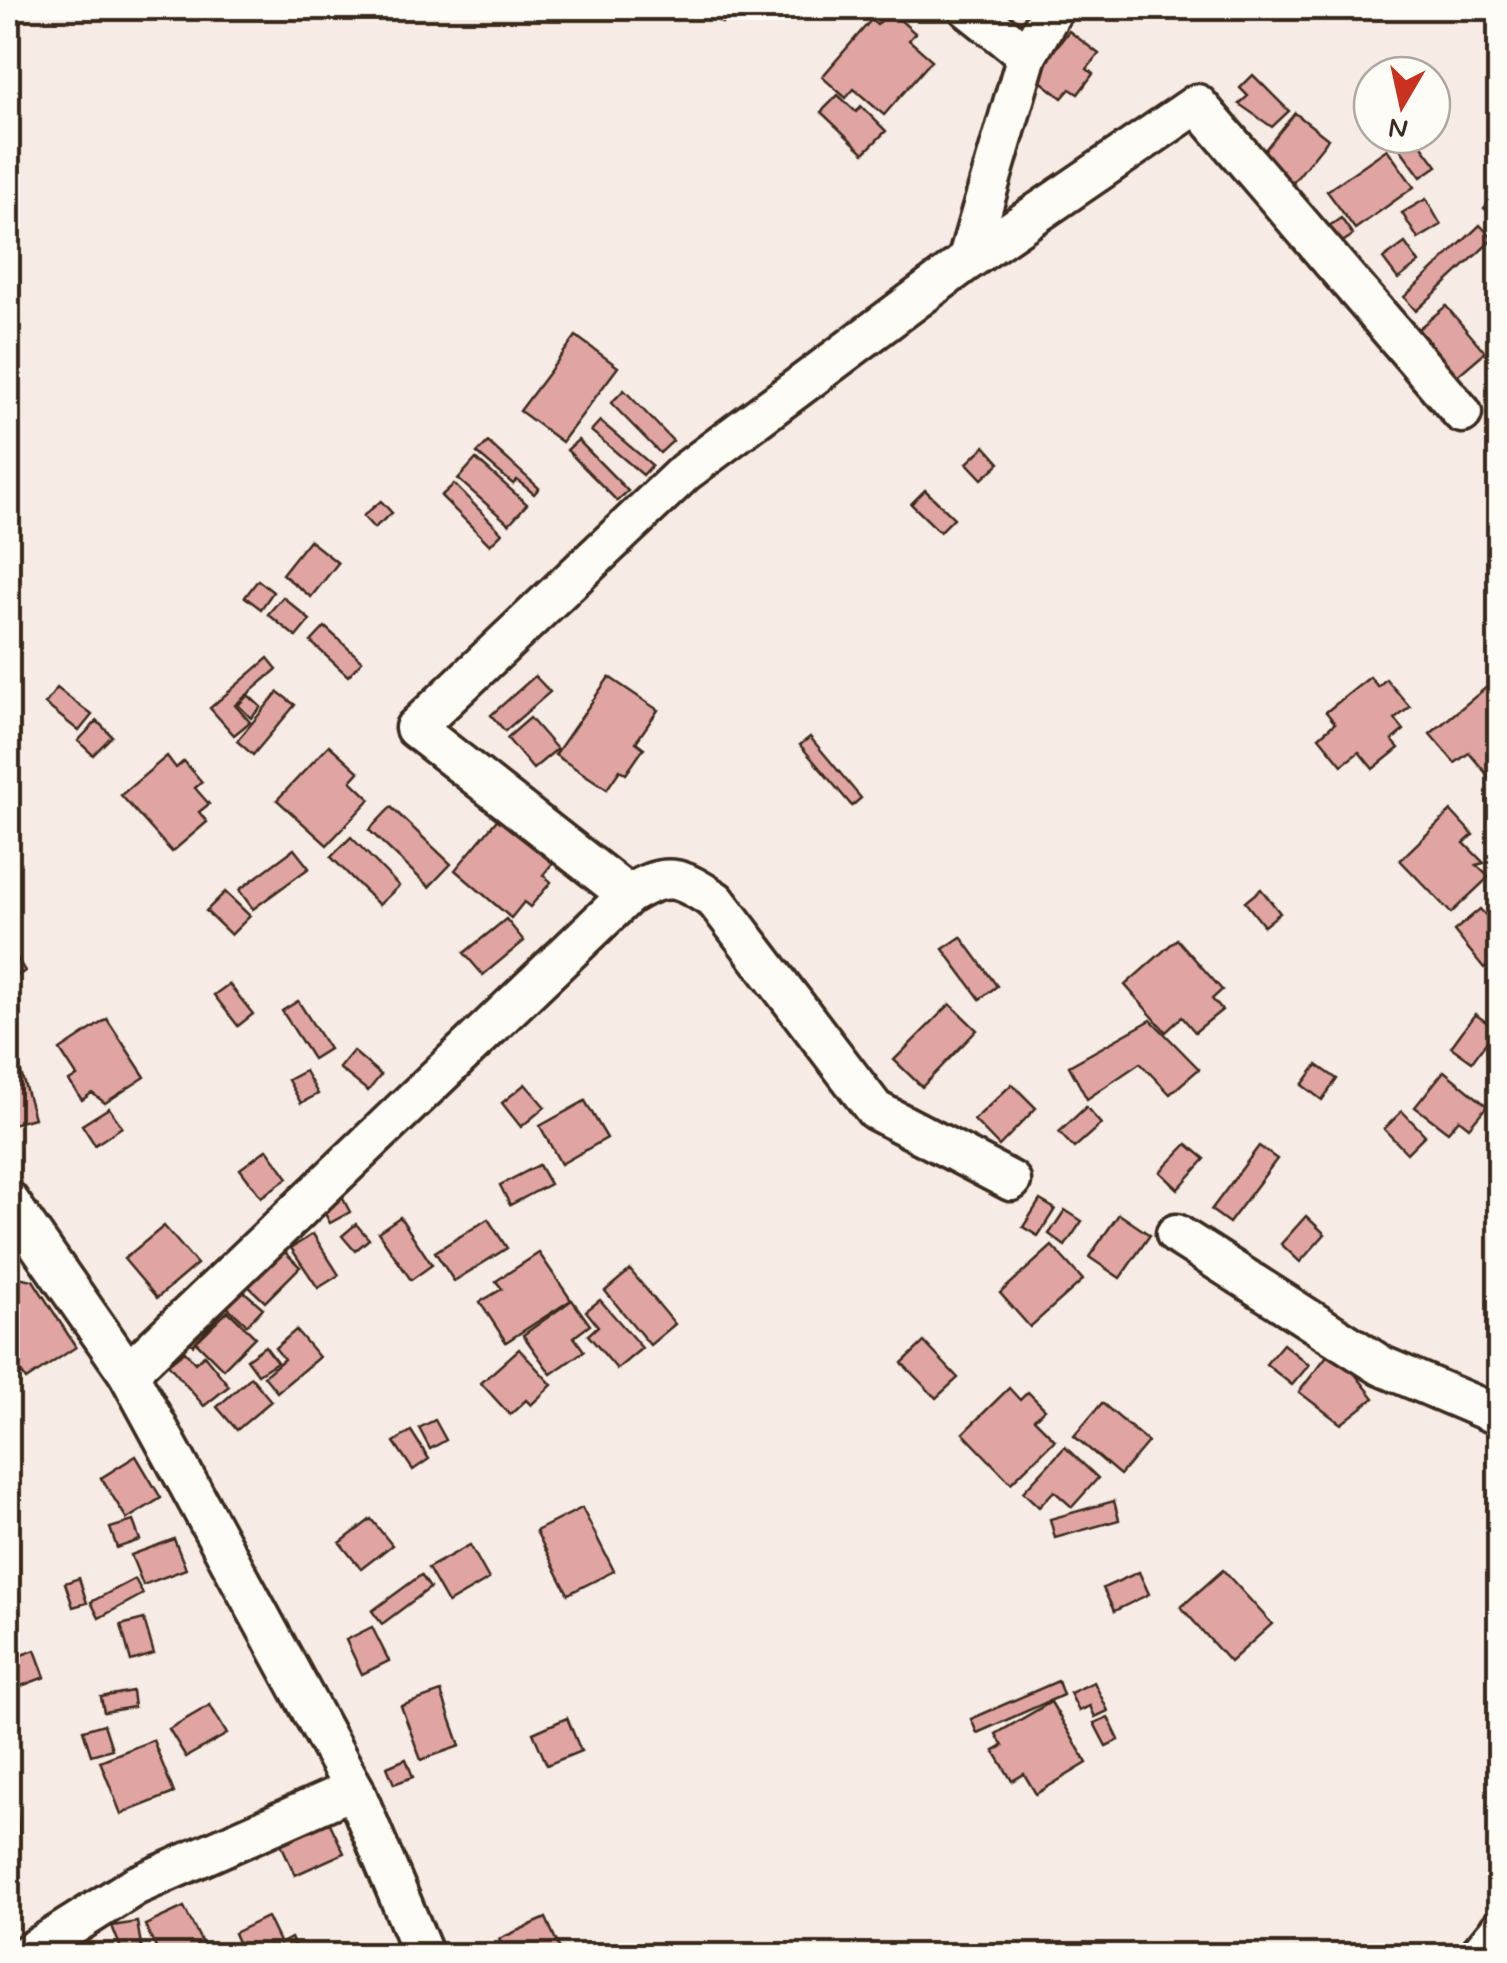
<svg xmlns="http://www.w3.org/2000/svg" width="1507" height="1963" viewBox="0 0 1507 1963" font-family="Mynerve,sans-serif">
	<rect width="100%" height="100%" fill="#f7ebe6"/>
	<filter id="ink" filterUnits="userSpaceOnUse"><feTurbulence type="fractalNoise" baseFrequency=".01" numOctaves="2"/><feDisplacementMap in="SourceGraphic" scale="20" xChannelSelector="R" yChannelSelector="G"/><feConvolveMatrix kernelMatrix="1 2 1 2 8 2 1 2 1" color-interpolation-filters="sRGB"/></filter>
	<g filter="url(#ink)">
		<g fill="#e0a5a2" stroke="#3b2a1e" stroke-width="2.5">
			<path d="M699,8h34l-11,15z"/>
			<path d="M890,11l25,22 -6,7 23,20 -48,55 -30,-26 -8,9 -24,-21 49,-57 6,5z"/>
			<path d="M1069,31l30,23 -12,15 6,5 -15,20 -8,-5 -8,9 -28,-22z"/>
			<path d="M1253,75l36,36 -17,16 -33,-23 9,-8 -8,-8z"/>
			<path d="M838,95l18,17 5,-6 25,25 -22,22 -43,-41z"/>
			<path d="M1295,113l33,26 -36,45 -33,-27z"/>
			<path d="M1399,135h15l23,31 -16,11 -28,-38z"/>
			<path d="M1387,149l27,38 -59,42 -28,-38z"/>
			<path d="M1500,189v32l-16,-13z"/>
			<path d="M1426,199l15,26 -23,14 -16,-26z"/>
			<path d="M1341,218l12,17 -15,10 -12,-17z"/>
			<path d="M1480,225l13,14 -77,72 -12,-14z"/>
			<path d="M1405,243l14,20 -21,16 -15,-20z"/>
			<path d="M1446,306l39,46 -28,24 -39,-47z"/>
			<path d="M576,336l42,31 -56,75 -42,-31z"/>
			<path d="M624,390l49,51 -13,12 -49,-50z"/>
			<path d="M600,421l52,44 -9,10 -52,-44z"/>
			<path d="M578,440l50,51 -11,10 -50,-51z"/>
			<path d="M488,442l51,46 -5,6 -17,-14 -4,4 -36,-31z"/>
			<path d="M985,446l15,17 -18,16 -15,-16z"/>
			<path d="M476,459l51,45 -18,20 -51,-45z"/>
			<path d="M454,484l48,49 -12,12 -49,-49z"/>
			<path d="M925,490l29,28 -14,14 -29,-28z"/>
			<path d="M381,501l11,12 -18,15 -11,-12z"/>
			<path d="M309,540l29,23 -27,34 -29,-23z"/>
			<path d="M258,580l15,12 -12,17 -16,-12z"/>
			<path d="M283,597l27,23 -14,17 -28,-23z"/>
			<path d="M325,627l37,34 -14,15 -37,-34z"/>
			<path d="M268,658l9,11 -42,36 15,17 -16,13 -24,-27z"/>
			<path d="M535,676l15,16 -45,39 -14,-16z"/>
			<path d="M609,677l49,33 -22,32 8,6 -18,26 -6,-4 -13,19 -52,-34z"/>
			<path d="M1370,677l8,10 8,-8 24,28 -15,12 9,11 -12,10 7,8 -26,21 -14,-17 -17,13 -23,-28 16,-14 -9,-11z"/>
			<path d="M1488,686l12,15v81l-4,3 -27,-32 -14,10 -25,-29z"/>
			<path d="M57,688l35,27 -13,16 -34,-27z"/>
			<path d="M278,692l17,13 -42,50 -16,-14z"/>
			<path d="M248,695l13,12 -10,11 -13,-13z"/>
			<path d="M530,718l27,31 -24,20 -26,-31z"/>
			<path d="M97,721l15,15 -19,19 -15,-14z"/>
			<path d="M810,737l51,61 -9,8 -52,-61z"/>
			<path d="M329,745l30,27 -8,9 19,18 -43,46 -50,-45z"/>
			<path d="M167,756l9,12 8,-7 18,21 -7,6 14,16 -10,8 8,10 -35,30 -51,-57z"/>
			<path d="M391,807l60,57 -22,23 -60,-57z"/>
			<path d="M1451,811l22,24 -9,8 20,20 -8,2 13,12 -38,36 -51,-53z"/>
			<path d="M501,815l54,45 -12,15 8,7 -21,25 -6,-5 -13,16 -56,-48z"/>
			<path d="M351,837l48,49 -20,19 -48,-48z"/>
			<path d="M294,849l15,19 -56,41 -14,-19z"/>
			<path d="M1261,889l19,24 -16,13 -19,-24z"/>
			<path d="M225,892l25,24 -19,19 -25,-24z"/>
			<path d="M1480,909l20,22v23l-16,14 -30,-37z"/>
			<path d="M506,919l18,22 -41,34 -19,-22z"/>
			<path d="M961,937l36,49 -17,13 -37,-50z"/>
			<path d="M1177,939l45,51 -10,9 10,11 -27,22 -13,-15 -16,15 -41,-47z"/>
			<path d="M8,944l17,27 -17,11z"/>
			<path d="M229,984l24,30 -15,12 -24,-31z"/>
			<path d="M298,1001l31,48 -16,10 -31,-48z"/>
			<path d="M950,1004l27,26 -55,57 -28,-27z"/>
			<path d="M1475,1014l21,15 -24,33 -21,-15z"/>
			<path d="M107,1019l38,58 -40,26 -13,-10 -10,7 -13,-19 8,-5 -17,-26z"/>
			<path d="M1151,1020l48,49 -29,25 -30,-31 -53,36 -18,-33z"/>
			<path d="M353,1051l28,24 -13,16 -29,-23z"/>
			<path d="M1317,1065l20,14 -15,21 -20,-15z"/>
			<path d="M20,1069l14,49 -26,7v-52z"/>
			<path d="M305,1071l13,23 -17,9 -13,-23z"/>
			<path d="M1444,1071l43,35 -18,21 -10,-8 -11,13 -33,-25z"/>
			<path d="M525,1084l20,23 -24,20 -19,-24z"/>
			<path d="M1012,1084l24,24 -37,38 -25,-26z"/>
			<path d="M585,1101l22,37 -46,26 -21,-38z"/>
			<path d="M1086,1107l15,17 -27,24 -15,-16z"/>
			<path d="M109,1108l13,19 -27,18 -13,-20z"/>
			<path d="M1402,1111l23,24 -18,18 -23,-24z"/>
			<path d="M1187,1144l18,15 -27,30 -18,-17z"/>
			<path d="M1259,1146l18,13 -48,64 -18,-13z"/>
			<path d="M267,1149l21,29 -27,19 -21,-28z"/>
			<path d="M539,1165l11,19 -40,21 -10,-20z"/>
			<path d="M341,1195l9,17 -20,11 -9,-17z"/>
			<path d="M1040,1200l15,9 -17,27 -15,-9z"/>
			<path d="M1065,1210l17,11 -17,25 -16,-12z"/>
			<path d="M1119,1214l31,21 -30,43 -31,-21z"/>
			<path d="M1306,1216l19,18 -25,28 -19,-18z"/>
			<path d="M400,1217l32,48 -21,15 -33,-48z"/>
			<path d="M488,1219l19,29 -53,33 -19,-29z"/>
			<path d="M356,1224l13,15 -14,12 -13,-15z"/>
			<path d="M164,1226l33,38 -40,34 -33,-39z"/>
			<path d="M313,1234l26,41 -21,13 -27,-40z"/>
			<path d="M279,1246l21,21 -35,35 -22,-21z"/>
			<path d="M1052,1246l31,34 -53,47 -30,-34z"/>
			<path d="M539,1253l32,47 -65,42 -26,-40 22,-13 -6,-8z"/>
			<path d="M630,1270l45,54 -25,21 -45,-54z"/>
			<path d="M8,1275l25,5 43,67 -50,33 -18,-28z"/>
			<path d="M240,1288l23,20 -16,17 -22,-20z"/>
			<path d="M572,1300l18,25 -16,12 10,14 -33,23 -28,-39z"/>
			<path d="M600,1300l42,48 -25,21 -29,-34 10,-9 -12,-15z"/>
			<path d="M216,1301l9,9 -32,35 -10,-9z"/>
			<path d="M228,1311l27,26 -32,32 -27,-27z"/>
			<path d="M296,1330l23,27 -42,35 -13,-16 20,-17 -9,-11z"/>
			<path d="M924,1342l34,36 -22,20 -34,-35z"/>
			<path d="M1283,1344l26,21 -17,20 -26,-21z"/>
			<path d="M1336,1344l30,22 -11,8 19,24 -33,26 -42,-32z"/>
			<path d="M265,1346l12,16 -19,12 -11,-15z"/>
			<path d="M519,1349l33,36 -21,20 -5,-5 -16,15 -29,-32z"/>
			<path d="M185,1351l10,12 9,-8 25,31 -25,20 -36,-42z"/>
			<path d="M251,1377l20,24 -34,29 -20,-23z"/>
			<path d="M1009,1388l11,12 8,-8 17,17 -11,10 21,21 -44,43 -48,-50z"/>
			<path d="M1102,1403l46,39 -28,33 -46,-39z"/>
			<path d="M435,1420l11,20 -16,9 -11,-21z"/>
			<path d="M411,1431l18,28 -16,11 -19,-28z"/>
			<path d="M1065,1447l33,31 -26,29 -18,-16 -15,16 -16,-15z"/>
			<path d="M136,1456l25,42 -34,21 -26,-41z"/>
			<path d="M1114,1501l5,19 -64,18 -5,-19z"/>
			<path d="M582,1508l32,63 -46,23 -32,-63z"/>
			<path d="M371,1519l21,26 -31,24 -21,-26z"/>
			<path d="M133,1521l7,19 -23,8 -7,-20z"/>
			<path d="M174,1539l12,30 -43,16 -12,-30z"/>
			<path d="M470,1545l19,34 -41,24 -20,-35z"/>
			<path d="M1223,1570l49,54 -42,38 -49,-55z"/>
			<path d="M1139,1572l10,22 -35,17 -11,-23z"/>
			<path d="M421,1575l9,13 -48,36 -10,-13z"/>
			<path d="M79,1578l8,25 -14,4 -8,-24z"/>
			<path d="M135,1579l8,15 -44,24 -8,-16z"/>
			<path d="M144,1619l10,35 -23,7 -10,-36z"/>
			<path d="M372,1627l17,34 -27,13 -16,-34z"/>
			<path d="M35,1650l10,27 -37,14v-31z"/>
			<path d="M1058,1681l5,14 -86,38 -6,-14z"/>
			<path d="M1094,1682l14,29 -13,6 -5,-11 -11,5 -9,-18z"/>
			<path d="M132,1691l2,16 -30,5 -3,-15z"/>
			<path d="M441,1692l19,54 -39,14 -20,-54z"/>
			<path d="M1051,1702l36,61 -51,31 -12,-20 -12,7 -18,-30 9,-5 -7,-12z"/>
			<path d="M210,1705l17,29 -41,23 -17,-28z"/>
			<path d="M1108,1717l11,23 -13,6 -12,-23z"/>
			<path d="M567,1718l14,33 -34,14 -14,-32z"/>
			<path d="M104,1724l8,25 -21,6 -8,-25z"/>
			<path d="M153,1740l21,53 -53,21 -21,-53z"/>
			<path d="M406,1759l7,18 -19,7 -7,-17z"/>
			<path d="M17,1815l2,22 -11,1v-22z"/>
			<path d="M326,1815l18,38 -49,22 -17,-38z"/>
			<path d="M184,1907l23,46 -47,3 -15,-31z"/>
			<path d="M267,1917l13,27 11,-6 8,18h-55l-10,-23z"/>
			<path d="M546,1918l17,38h-57l-7,-17z"/>
			<path d="M137,1922l6,34h-19l-12,-30z"/>
		</g>
		<g fill="none" stroke-linecap="round" stroke-linejoin="round">
			<g stroke="#3b2a1e" stroke-width="45">
				<g id="street">
					<path d="M968,8l59,47"/>
					<path d="M967,261l60,-206 27,-47"/>
					<path d="M628,895l-213,-167 270,-256 282,-211 230,-157 265,309"/>
					<path d="M8,1200l120,173 226,416 70,167"/>
					<path d="M1176,1234l206,132 118,50"/>
					<path d="M128,1373l500,-478c38,-24 51,-19 88,6l159,209 136,71"/>
					<path d="M24,1956l111,-70 219,-97"/>
					<path d="M1478,1956l22,-27"/>
				</g>
			</g>
			<use href="#street" stroke="#fdfcf7" stroke-width="38"/>
		</g>
	</g>
	<rect width="1507" height="1963" fill="none" stroke="#fdfcf7" stroke-width="40"/>
	<rect x="20" y="20" width="1467" height="1923" fill="none" stroke="#3b2a1e" stroke-width="4" filter="url(#ink)"/>
	<g transform="translate(1402 105) rotate(189)"><circle r="48" fill="#fdfcf7" stroke="#afa8a0" stroke-width="2.5"/>
	<path d="M0-8L18 38L0 25L-18 38Z" fill="#c8321e"/>
	<text y="-15" font-size="28" font-weight="bold" text-anchor="middle" fill="#3b2a1e">N</text>
	</g>
</svg>
